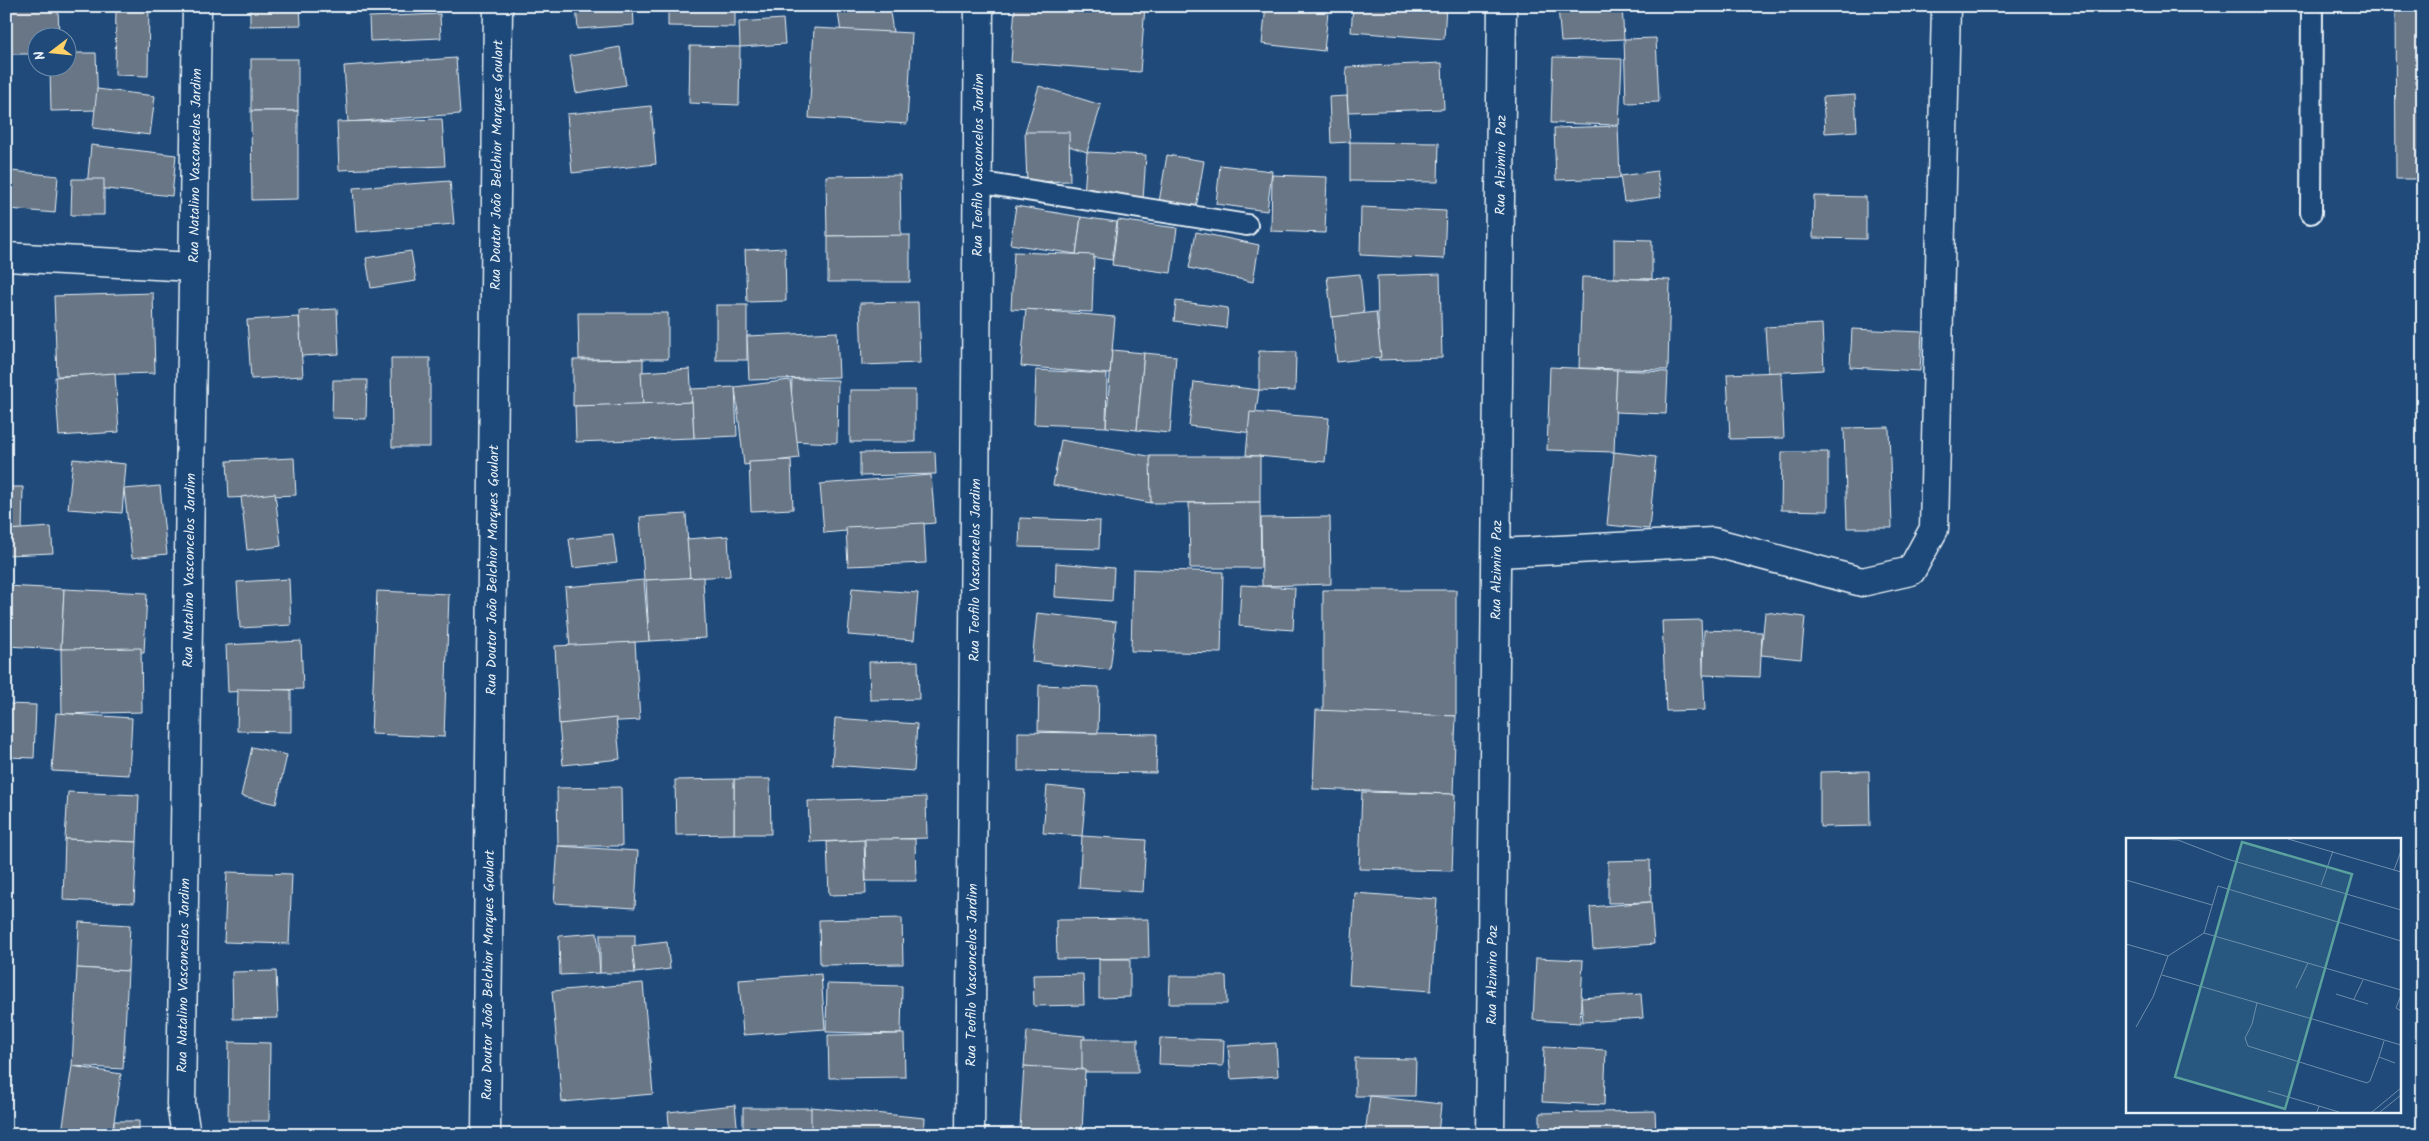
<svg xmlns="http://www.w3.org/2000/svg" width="2429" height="1141" viewBox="0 0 2429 1141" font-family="Kalam,sans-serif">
	<rect width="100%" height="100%" fill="#1f4a7a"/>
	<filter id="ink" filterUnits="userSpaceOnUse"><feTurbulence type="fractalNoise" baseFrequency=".02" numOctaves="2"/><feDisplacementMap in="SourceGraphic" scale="10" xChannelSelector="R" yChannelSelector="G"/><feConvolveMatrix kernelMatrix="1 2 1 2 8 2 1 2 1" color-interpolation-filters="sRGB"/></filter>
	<g filter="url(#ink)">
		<g fill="#677686" stroke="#e8f1f8">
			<path d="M6,6h52l1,32h-21v16h-32z"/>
			<path d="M116,6h33l-1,70 -33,-1z"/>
			<path d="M250,6h50l1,19 -51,1z"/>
			<path d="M576,6h57l1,19 -56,4z"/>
			<path d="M668,6h67v21l-67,-1z"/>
			<path d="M837,6h52l4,26 -51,7z"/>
			<path d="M1015,6h130l-5,66 -129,-10z"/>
			<path d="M1266,6l62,6 -4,39 -62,-7z"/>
			<path d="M1353,6h93l-2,33 -93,-7z"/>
			<path d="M1558,6h64l2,33 -63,3z"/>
			<path d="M2395,6h28v173h-27z"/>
			<path d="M440,14l1,24 -71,3 -1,-24z"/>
			<path d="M783,19l2,25 -45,3 -1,-25z"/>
			<path d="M814,28l98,5 -5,91 -98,-6z"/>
			<path d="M1656,38l3,64 -33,1 -2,-64z"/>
			<path d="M690,46l50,1 -1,58 -50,-2z"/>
			<path d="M620,47l6,38 -50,8 -6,-37z"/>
			<path d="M68,53h28l2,57 -47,1 -1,-43h18z"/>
			<path d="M1553,57l69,2 -3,66 -68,-2z"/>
			<path d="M456,58l4,56 -112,8 -4,-56z"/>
			<rect x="251" y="59" width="47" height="52"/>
			<path d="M1442,63l2,46 -96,3 -2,-45z"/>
			<path d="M1039,86l62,19 -14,47 -62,-20z"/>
			<path d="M97,89l58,7 -5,39 -57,-7z"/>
			<path d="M1855,95l2,36 -32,2 -2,-36z"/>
			<path d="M1347,96l3,46 -19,1 -2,-46z"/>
			<path d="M651,106l5,58 -84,9 -5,-59z"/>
			<path d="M251,111h47v88l-46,1z"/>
			<path d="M442,119l3,47 -106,4 -2,-48z"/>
			<path d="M1618,126l2,52 -64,2 -2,-52z"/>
			<path d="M1025,132h44l1,49 -43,1z"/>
			<path d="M1350,142l89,1 -1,39 -88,-1z"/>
			<path d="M91,145l85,10 -4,41 -85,-9z"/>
			<path d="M1087,152l59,3 -3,45 -59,-4z"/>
			<path d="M1167,155l37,6 -9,53 -37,-6z"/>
			<path d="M1220,165l52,6 -5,40 -51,-7z"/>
			<path d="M12,171l46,5 -3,37 -46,-4z"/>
			<path d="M1657,171l4,26 -37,5 -4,-26z"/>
			<path d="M900,175l1,61h-74l-1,-60z"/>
			<path d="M1272,175l55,2 -2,56 -54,-2z"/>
			<path d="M72,179h32v36h-33z"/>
			<path d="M450,181l4,43 -98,8 -3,-44z"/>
			<path d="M1814,196l52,1v42l-53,-1z"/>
			<path d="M1016,206l65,11 -5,37 -66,-10z"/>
			<path d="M1361,207l85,4 -2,48 -84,-4z"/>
			<path d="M1081,217l36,5 -5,38 -36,-5z"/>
			<path d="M1118,220l59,8 -6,45 -59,-8z"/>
			<path d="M1196,232l63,13 -6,37 -64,-14z"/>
			<path d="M910,235v47h-82v-46z"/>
			<path d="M1614,239l38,1v39l-38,-1z"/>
			<path d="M785,248l1,53 -39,1 -2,-52z"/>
			<path d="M411,251l5,30 -45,7 -5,-30z"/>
			<path d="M1014,252l80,3 -2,57 -81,-3z"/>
			<path d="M1360,274l4,40 -32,3 -5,-40z"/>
			<path d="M1440,274l2,84 -63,2 -2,-84z"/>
			<path d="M1582,277l88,3 -2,90 -89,-2z"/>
			<path d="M153,293l2,80 -98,3 -3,-80z"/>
			<path d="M1176,301l52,7 -2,20 -52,-7z"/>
			<path d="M918,302l2,61 -58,2 -2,-62z"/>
			<rect x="716" y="305" width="31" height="55"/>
			<path d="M337,309l2,45 -38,2 -2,-45z"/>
			<path d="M1026,309l89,8 -5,57 -89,-8z"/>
			<path d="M1376,312l5,45 -44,5 -5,-45z"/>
			<path d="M578,313h90v46h-89z"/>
			<path d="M299,317l4,59 -52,3 -4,-59z"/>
			<path d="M1822,324l2,46 -56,3 -3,-46z"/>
			<path d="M1852,329l70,3 -2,39 -70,-4z"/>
			<path d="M837,332l2,45 -90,3 -2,-44z"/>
			<path d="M1112,350l32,3 -7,77 -31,-3z"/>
			<path d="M1259,351l37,1 -1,39 -36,-1z"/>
			<path d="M1144,353l32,3 -6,77 -33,-3z"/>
			<path d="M391,358h39v89h-38z"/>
			<path d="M643,359v46l-70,1v-46z"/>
			<path d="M1550,367l67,3 -3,82 -67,-2z"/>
			<path d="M690,369l2,33 -49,3 -2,-33z"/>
			<path d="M1036,370l71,4 -1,53 -72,-3z"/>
			<path d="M1617,370l51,2 -2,42 -51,-2z"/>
			<path d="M1781,372l3,66 -54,1 -3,-65z"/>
			<path d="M115,373l4,59 -60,4 -4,-59z"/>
			<path d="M792,379l46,1 -1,63 -47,-2z"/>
			<path d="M333,380h34l-1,39 -34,-1z"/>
			<path d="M790,380l9,78 -55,7 -9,-78z"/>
			<path d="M1194,382l65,8 -6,43 -64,-7z"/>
			<path d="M735,387l2,49 -43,2 -3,-49z"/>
			<rect x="850" y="390" width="65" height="52"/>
			<path d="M692,402l2,36 -118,4 -1,-36z"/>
			<path d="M1250,412l79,6 -4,44 -79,-7z"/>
			<path d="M1889,427l3,101h-45l-3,-100z"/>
			<path d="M1061,440l98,18 -8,45 -98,-18z"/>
			<path d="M935,452l1,22 -76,2v-23z"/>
			<path d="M1614,452l42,5 -7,72 -42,-4z"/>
			<path d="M1782,452h46v59l-47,-1z"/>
			<path d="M1150,456h110v46l-109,1z"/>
			<path d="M294,458l2,37 -67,3 -2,-37z"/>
			<path d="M73,459l53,5 -4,49 -54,-4z"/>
			<path d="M791,460l2,49 -42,2 -2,-49z"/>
			<path d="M931,475l4,48 -111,10 -4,-49z"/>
			<path d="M160,486l7,68 -35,4 -8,-69z"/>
			<path d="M6,487h17l-1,44 -16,-1z"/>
			<path d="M275,493l6,53 -34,4 -6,-53z"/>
			<path d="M1260,502l1,66h-71l-1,-65z"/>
			<path d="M686,514l4,64 -46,2 -4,-63z"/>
			<path d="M1330,517l1,67 -69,2 -1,-68z"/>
			<path d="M1020,518l80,3 -1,28 -80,-2z"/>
			<path d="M924,523l2,40 -78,3 -2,-39z"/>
			<path d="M51,527l2,26 -46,2 -1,-25z"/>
			<path d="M613,534l4,29 -44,5 -4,-29z"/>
			<path d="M728,536l2,40 -40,2 -3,-39z"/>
			<path d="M1056,563l58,5 -2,33 -57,-4z"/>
			<path d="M1133,569l90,3 -2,81 -90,-2z"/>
			<path d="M703,577l3,61 -57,3 -3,-61z"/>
			<path d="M289,579l2,46 -51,3 -3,-46z"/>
			<path d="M644,580l5,61 -79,6 -5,-60z"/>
			<path d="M1241,585l54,3 -2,42 -54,-4z"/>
			<path d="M6,586l58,3 -3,60 -55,-3z"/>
			<path d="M852,588l66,5 -4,47 -66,-5z"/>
			<path d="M64,589l83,4 -3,60 -83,-4z"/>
			<path d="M1323,590h133v126l-133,-1z"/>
			<path d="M377,591l72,3 -5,143 -73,-3z"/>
			<path d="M1765,612l40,5 -4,42 -40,-4z"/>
			<path d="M1037,613l79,9 -6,48 -78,-8z"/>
			<path d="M1701,620l4,90 -39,1 -4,-90z"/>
			<path d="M1704,630l58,2 -2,45 -57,-2z"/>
			<path d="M301,641l2,48 -75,3 -2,-47z"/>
			<path d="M635,642l5,78 -81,4 -4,-78z"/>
			<path d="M141,648l1,64 -80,2 -1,-65z"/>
			<path d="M918,661l1,38 -49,1 -1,-38z"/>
			<path d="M1039,685l60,2 -1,46 -60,-2z"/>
			<path d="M238,689l53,1v42l-54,-1z"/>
			<path d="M6,704l30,1 -2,53 -28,-1z"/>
			<path d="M1316,710l140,6 -3,78 -140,-5z"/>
			<path d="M56,713l76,5 -3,57 -77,-4z"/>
			<path d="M616,718l4,41 -57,6 -4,-41z"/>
			<path d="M835,718l82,6 -3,47 -82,-6z"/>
			<path d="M1018,732l139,2 -1,39 -138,-2z"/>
			<path d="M252,747l35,8 -11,49 -35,-8z"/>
			<path d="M1869,771l1,55 -50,1v-55z"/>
			<path d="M734,779h36l1,55h-37z"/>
			<path d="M734,779v55l-58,1 -1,-55z"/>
			<path d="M1047,786l39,4 -4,46 -39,-3z"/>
			<path d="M621,787l1,59h-64l-1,-58z"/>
			<path d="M68,792l71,3 -2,47 -72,-3z"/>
			<path d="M1362,792l93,2 -3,77 -93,-2z"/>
			<path d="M926,797l1,41 -117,4 -2,-41z"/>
			<path d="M1082,836l64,4 -3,52 -64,-4z"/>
			<path d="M65,839l72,3 -3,61 -71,-3z"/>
			<path d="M865,839h50l1,42h-50z"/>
			<path d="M864,840l2,54 -37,1 -2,-53z"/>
			<path d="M558,846l80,5 -3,57 -81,-5z"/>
			<path d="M1650,860l1,42 -43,1v-42z"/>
			<path d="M227,872l65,2 -3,70 -65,-2z"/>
			<path d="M1355,893l82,6 -6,92 -82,-6z"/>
			<path d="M1651,902l3,42 -61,5 -3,-42z"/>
			<path d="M902,918l1,46 -83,1 -1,-45z"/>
			<path d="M1148,919l1,39 -92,1 -1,-39z"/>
			<path d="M79,922l51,3 -2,46 -51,-3z"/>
			<path d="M597,933l3,40 -40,2 -1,-39z"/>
			<rect x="600" y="935" width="35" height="38"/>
			<path d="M667,942l3,27 -35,4 -3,-27z"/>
			<path d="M1536,958l47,2 -3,63 -47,-3z"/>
			<path d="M1099,959h31v38l-31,1z"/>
			<path d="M77,968l51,3 -5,98 -51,-3z"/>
			<path d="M276,971l2,47 -45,1 -1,-47z"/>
			<path d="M821,974l4,55 -82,6 -4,-55z"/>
			<path d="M1083,974l1,31 -50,1 -1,-31z"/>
			<path d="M1170,976h56l1,28h-58z"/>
			<path d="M643,983l10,111 -91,8 -10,-111z"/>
			<path d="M827,984l75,2 -1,48 -75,-2z"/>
			<path d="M1641,994l2,24 -60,4 -2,-24z"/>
			<path d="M1027,1031l58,5 -3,36 -58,-6z"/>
			<path d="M904,1034l1,43 -76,1 -1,-43z"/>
			<path d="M1160,1038l64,2 -1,26 -64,-2z"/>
			<rect x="1082" y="1039" width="56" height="33"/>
			<path d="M229,1042l41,1 -1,78h-41z"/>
			<path d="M1276,1043l2,33 -47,3 -3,-33z"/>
			<path d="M1544,1047l62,3 -2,55 -62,-3z"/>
			<path d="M1355,1058l61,1 -1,37h-60z"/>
			<path d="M72,1066l49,8 -9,61h-31l-19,-3z"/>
			<path d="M1024,1066l61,4 -3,61 -62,-3z"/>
			<path d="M1370,1096l71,8 -3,31 -73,-1z"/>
			<path d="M735,1105l3,30h-68l-2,-23z"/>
			<path d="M811,1107l114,11 -1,17h-116z"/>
			<rect x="743" y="1108" width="68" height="27"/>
			<path d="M1655,1111l1,24h-116v-22z"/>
			<rect x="114" y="1121" width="25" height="14"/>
		</g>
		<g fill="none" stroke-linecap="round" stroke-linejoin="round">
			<g stroke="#e8f1f8" stroke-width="24">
				<g id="service">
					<path d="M976,182l271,43"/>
					<path d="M2311,213l1,-207"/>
				</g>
			</g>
			<g stroke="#e8f1f8" stroke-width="31">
				<g id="minor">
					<path d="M6,257l187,10"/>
					<path d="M1497,553l216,-11 149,40 49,-11 23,-42 12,-523"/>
					<path id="s1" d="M186,1135l-5,-31 16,-1098"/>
					<path id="s2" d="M486,1135l12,-1129"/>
					<path id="s3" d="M970,1135l9,-1129"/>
					<path id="s4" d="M1490,1135l12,-1129"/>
				</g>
			</g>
			<use href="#service" stroke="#1f4a7a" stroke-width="20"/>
			<use href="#minor" stroke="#1f4a7a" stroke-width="28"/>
		</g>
	</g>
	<g text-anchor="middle" stroke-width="4.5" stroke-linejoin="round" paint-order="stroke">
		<g font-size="14" fill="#e8f1f8" stroke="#1f4a7a">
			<text dy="5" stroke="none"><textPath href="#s1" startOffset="970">Rua Natalino Vasconcelos Jardim</textPath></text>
			<text dy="5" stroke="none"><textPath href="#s2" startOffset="970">Rua Doutor João Belchior Marques Goulart</textPath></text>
			<text dy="5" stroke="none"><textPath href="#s3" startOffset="970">Rua Teofilo Vasconcelos Jardim</textPath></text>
			<text dy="5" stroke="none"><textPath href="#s4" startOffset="970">Rua Alzimiro Paz</textPath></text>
			<text dy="5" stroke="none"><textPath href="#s3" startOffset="565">Rua Teofilo Vasconcelos Jardim</textPath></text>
			<text dy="5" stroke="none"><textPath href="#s1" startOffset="565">Rua Natalino Vasconcelos Jardim</textPath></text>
			<text dy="5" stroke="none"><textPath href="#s2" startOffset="565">Rua Doutor João Belchior Marques Goulart</textPath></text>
			<text dy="5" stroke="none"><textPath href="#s4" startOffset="565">Rua Alzimiro Paz</textPath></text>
			<text dy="5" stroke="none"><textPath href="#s2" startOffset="160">Rua Doutor João Belchior Marques Goulart</textPath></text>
			<text dy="5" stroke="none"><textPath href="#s3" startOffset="160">Rua Teofilo Vasconcelos Jardim</textPath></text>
			<text dy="5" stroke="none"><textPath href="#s4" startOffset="160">Rua Alzimiro Paz</textPath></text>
			<text dy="5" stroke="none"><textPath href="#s1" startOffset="160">Rua Natalino Vasconcelos Jardim</textPath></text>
		</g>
	</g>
	<g transform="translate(2126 838)">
		<rect width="275" height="275" fill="#1f4a7a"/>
		<path fill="none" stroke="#6f8dac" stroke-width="1" d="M26,1l26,1 49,19 174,51M162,1l113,33M268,32l7,-19M0,42l86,25M195,47l12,-34M78,95l197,57M0,106l42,12M36,137l239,70M170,150l12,-25M210,156l32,10M275,157l-5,13 5,3M228,161l9,-19M131,165l-5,21 -7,14 3,8 119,37 3,-2 9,-24M10,189l17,-30 15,-41 36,-23 14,-47 183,55M258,203l-5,16 16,6M142,253l51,15M191,274l2,-6 20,6M246,274l29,-24M254,274l21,-17"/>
		<path fill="#5ba19e" fill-opacity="0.15" stroke="#5ba19e" stroke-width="2.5" d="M116,4l110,32 -67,235 -110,-32z"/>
		<rect width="275" height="275" fill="none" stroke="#e8f1f8" stroke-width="2.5"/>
	</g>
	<rect width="2429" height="1141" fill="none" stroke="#1f4a7a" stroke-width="25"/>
	<rect x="12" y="12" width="2404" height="1116" fill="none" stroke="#e8f1f8" stroke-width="2" filter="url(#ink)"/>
	<g transform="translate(52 52) rotate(254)"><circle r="24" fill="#1f4a7a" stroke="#6f8dac"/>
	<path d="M0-4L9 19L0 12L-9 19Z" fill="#ffd166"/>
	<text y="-8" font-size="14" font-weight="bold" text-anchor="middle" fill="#e8f1f8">N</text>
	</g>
</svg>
